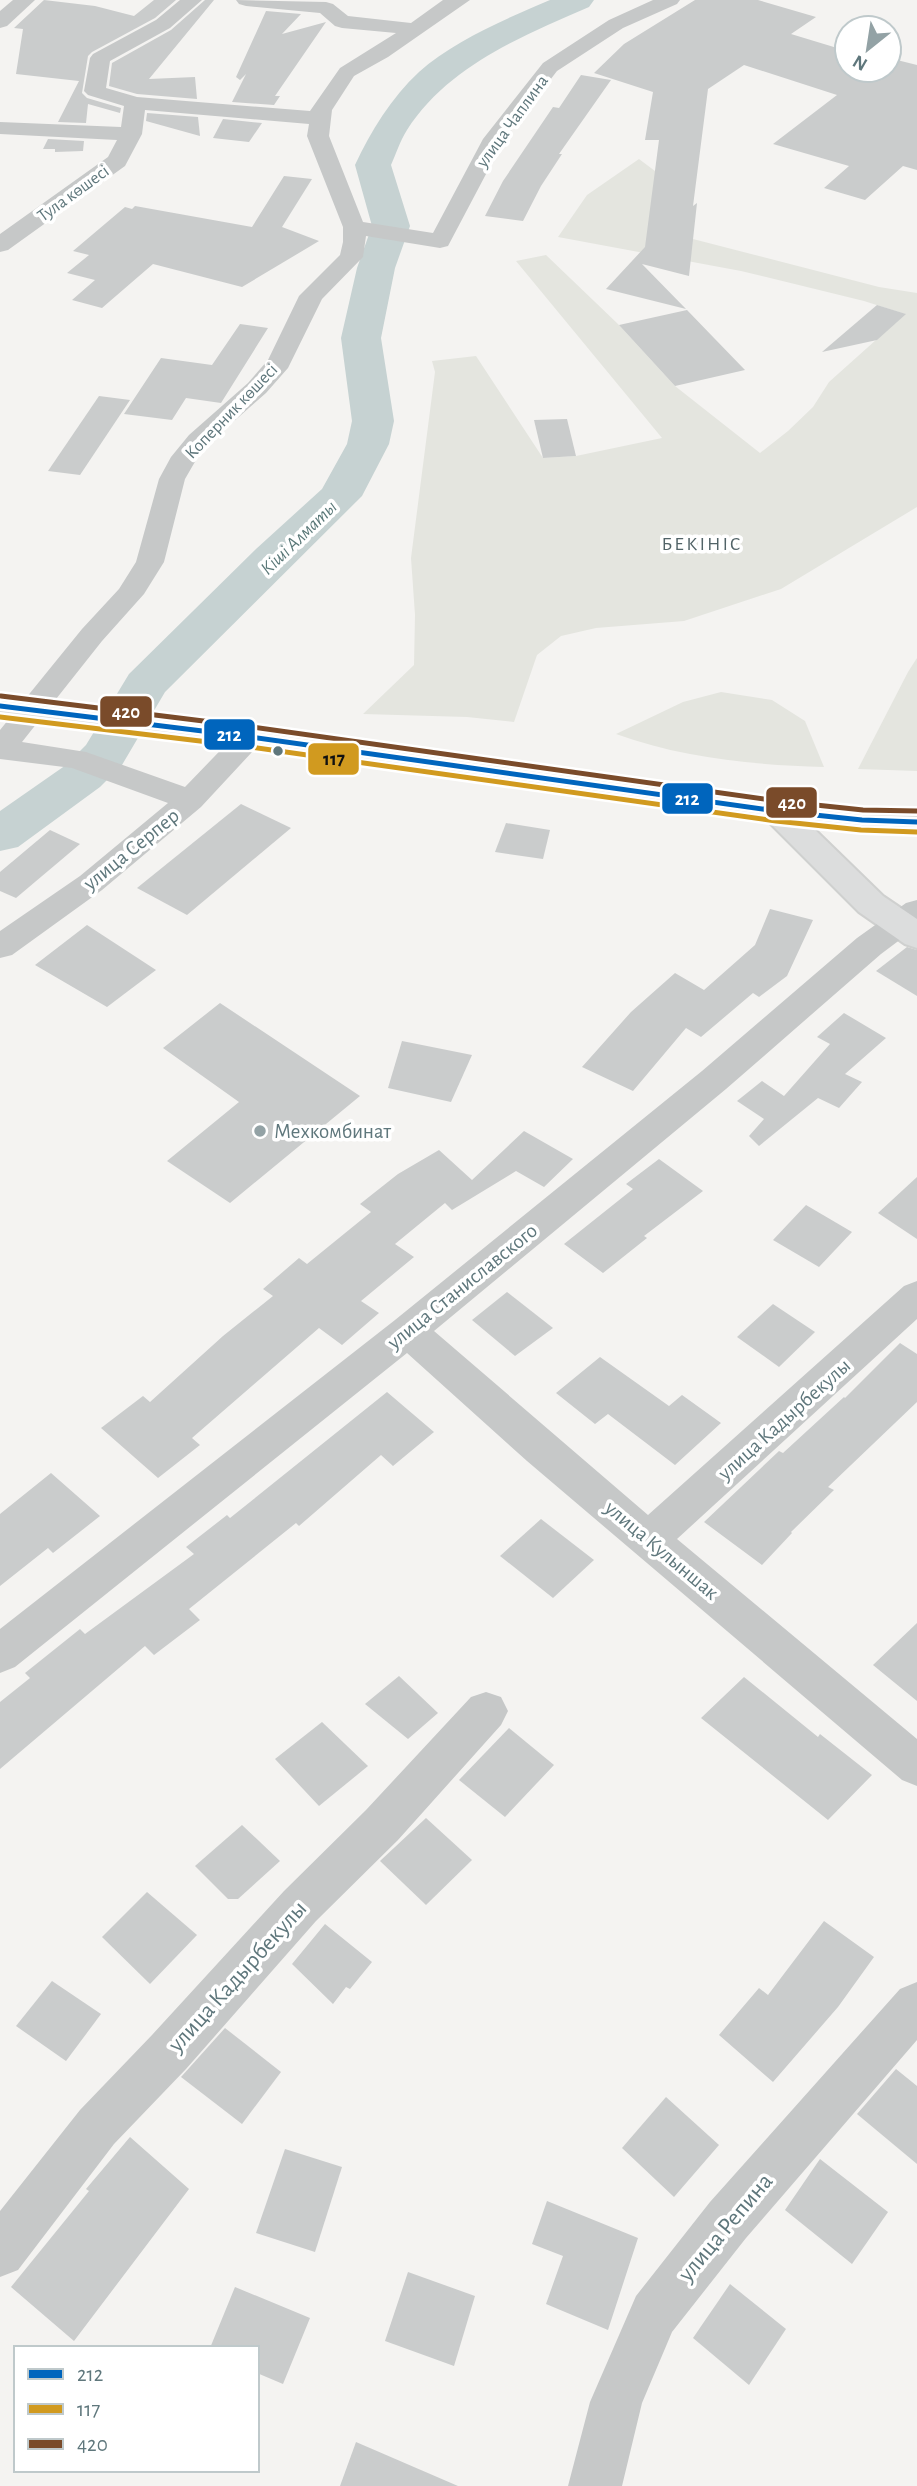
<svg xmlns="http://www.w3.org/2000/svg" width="917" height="2486" viewBox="0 0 917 2486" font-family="'Alegreya Sans',sans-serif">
	<rect width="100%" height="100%" fill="#f4f3f1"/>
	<g fill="#e4e5df">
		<path d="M639,159l16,12 38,68 186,48 38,6v214l-136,82 -97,32 -88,7 -35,8 -24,19 -23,67 -47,-5 -104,-3 51,-49 1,-50 -4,-57 24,-186 -3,-11 44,-5 67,102 33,-2 86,-18 -146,-177 30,-6 73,70 56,61 85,67 28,-22 25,-24 16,-25 76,-68 -41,-13 -123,-30 -183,-34 29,-42z"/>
		<path d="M917,658v113l-59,-2 50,-97z"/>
		<path d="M721,692l51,8 33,21 19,46c-71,-2 -142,-9 -208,-33l67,-32z"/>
	</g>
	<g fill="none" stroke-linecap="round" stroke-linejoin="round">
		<path fill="#c6d2d2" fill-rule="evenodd" d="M550,0h44l-5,7c-67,29 -141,59 -182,123 -7,11 -11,24 -16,35l19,61 -15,42 -14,70 13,83 -5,23 -27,52 -197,196 -43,73 -22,22 -82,60 -18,4v-40l66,-46 20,-20 43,-71 127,-125 66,-60 25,-45 5,-23 -11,-83 16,-70 15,-42 -17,-61c16,-34 36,-67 64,-93 34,-31 89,-54 131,-72z"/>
	</g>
	<g fill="#cacccc">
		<path d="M44,0l51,6 39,10 20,-16h22l-21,18 -63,34 -4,4 -6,37 5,5 34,10 -1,5 -32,-9 -2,19 -28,-1 21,-41 -63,-7 7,-45 -9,-1z"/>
		<path d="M205,0h9l-65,79 46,-2 2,22 -60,-5 -28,-8 3,-23 59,-33z"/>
		<path d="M695,0h63l58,17 -25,17 56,17v19h42v-12l28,7v105l-14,-4 -38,34 -41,-12 25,-22 -76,-22 64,-49 -93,-30 -36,24 -15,117 4,-3 -8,73 -47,-12 44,45 -80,-20 39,-42 14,-107h-14l8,-48 -59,-19 30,-29z"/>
		<path d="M266,11l35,3 -19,20 44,-12 -51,74h5l-6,9 -42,-3 14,-28 -6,6 -4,-3z"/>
		<path d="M581,75l30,5 -52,74h3l-21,32 -18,35 -38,-5 18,-35 50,-74 6,1z"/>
		<path d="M147,113l51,4 2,19 -54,-15z"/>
		<path d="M223,119l39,4 -13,19 -36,-4z"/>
		<path d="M48,139l36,2 -1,10 -28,1v-3h-12z"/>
		<path d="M284,176l28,3 -30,48 37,14 -77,46 -89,-23 -51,44 -30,-8 23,-20 -28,-7 22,-18 -16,-4 52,-44 7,2 3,-3 117,21z"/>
		<path d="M877,305l29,9 -29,26 -55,12z"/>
		<path d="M687,310l27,28 31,32 -70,16 -56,-61z"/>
		<path d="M240,324l28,4 -47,75 -35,-5 -14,22 -48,-6 37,-56 51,7z"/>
		<path d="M99,396l31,4 -50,75 -32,-4z"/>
		<path d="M567,419l9,37 -33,2 -9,-38z"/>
		<path d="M241,804l50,24 -104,87 -50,-27z"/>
		<path d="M506,823l44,7 -7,29 -48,-7z"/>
		<path d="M50,830l30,14 -64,54 -16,-7v-19z"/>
		<path d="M770,909l43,11 -26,56 -28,21 -6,-4 -52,44 -15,-9 -53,63 -51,-24 49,-55 44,-39 29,17 51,-45z"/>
		<path d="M87,925l69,45 -49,37 -72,-42z"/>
		<path d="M907,947l10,3v46l-41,-25z"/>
		<path d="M220,1003l140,93 -130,107 -63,-42 72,-59 -76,-54z"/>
		<path d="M844,1013l42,25 -41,36 17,8 -23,26 -21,-10 -59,48 -10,-10 15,-17 -27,-18 25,-20 22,15 46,-52 -13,-7z"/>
		<path d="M402,1041l70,14 -21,47 -63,-14z"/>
		<path d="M524,1131l49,28 -29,28 -28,-16 -64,39 -7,-7 -50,41 19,13 -53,44 18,12 -37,32 -23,-17 -127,110 8,7 -42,33 -57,-50 42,-32 7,6 73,-66 50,-40 -10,-7 36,-31 8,6 64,-52 -11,-8 38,-30 41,-24 33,30z"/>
		<path d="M659,1159l44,32 -59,45 3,2 -44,35 -39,-29 69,-55 -7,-5z"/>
		<path d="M917,1177v62l-39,-26z"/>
		<path d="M806,1205l46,27 -33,35 -46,-27z"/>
		<path d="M507,1292l46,36 -38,28 -43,-36z"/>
		<path d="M773,1304l42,28 -36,35 -42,-30z"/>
		<path d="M900,1343l17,11v48l-89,85 6,3 -43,42 1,1 -30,32 -58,-43 75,-71 4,2 61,-56 1,1z"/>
		<path d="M600,1357l69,49 13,-11 39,28 -46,42 -67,-51 -13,10 -39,-31z"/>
		<path d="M387,1392l47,40 -41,34 -12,-11 -82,71 -3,-3 -107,86 11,11 -46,35 -9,-9 -145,123v-67l30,-24 -5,-5 55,-44 5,5 109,-80 -8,-7 41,-32 3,3z"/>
		<path d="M51,1473l49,43 -47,37 -5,-5 -48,38v-72z"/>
		<path d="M541,1519l53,41 -41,38 -53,-42z"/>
		<path d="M917,1623v78l-44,-36z"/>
		<path d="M399,1676l39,37 -30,26 -43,-35z"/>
		<path d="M744,1677l74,60 2,-3 52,41 -44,45 -127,-102z"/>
		<path d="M322,1722l46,44 -49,40 -44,-47z"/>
		<path d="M509,1728l45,37 -49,52 -46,-37z"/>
		<path d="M426,1818l46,42 -46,45 -46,-44z"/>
		<path d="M242,1825l38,36 -42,38h-10l-33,-33z"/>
		<path d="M147,1892l50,43 -47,49 -48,-47z"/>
		<path d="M824,1921l50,36 -36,50 -65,75 -54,-47 40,-47 9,7z"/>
		<path d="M325,1924l47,38 -22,27 -4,-2 -13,17 -41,-40z"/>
		<path d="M52,1981l49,33 -35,47 -50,-35z"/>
		<path d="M225,2028l56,44 -39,52 -61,-47z"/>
		<path d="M896,2069l21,17v78l-60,-50z"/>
		<path d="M666,2097l53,48 -45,52 -52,-49z"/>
		<path d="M130,2137l59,52 -115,152 -63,-54 78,-96 -3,-2z"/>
		<path d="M285,2149l57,18 -27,85 -59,-19z"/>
		<path d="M820,2159l68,53 -36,52 -67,-54z"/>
		<path d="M547,2201l91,37 -30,92 -62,-26 17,-48 -31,-12z"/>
		<path d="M408,2272l67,24 -21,70 -69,-25z"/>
		<path d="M730,2284l56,45 -37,56 -56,-47z"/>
		<path d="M235,2287l75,31 -27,66 -26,-11v-25h-47z"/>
		<path d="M356,2442l102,44h-118z"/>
	</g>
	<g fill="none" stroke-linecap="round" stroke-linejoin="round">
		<g stroke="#cfd0cf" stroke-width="4">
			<path id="secondary" d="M0,697l251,30 526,74 85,8 55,2v22l-107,-8 73,71 34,23v29l-12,-4 -46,-32 -92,-92 -516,-73 -251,-32z"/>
		</g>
		<g fill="#c6c8c8" fill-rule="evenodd">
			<path d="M13,0h22l-28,26 -7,2v-17z"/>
			<path d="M180,0h22l-32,28 -60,33 -4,27 31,9 173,14 30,-43 56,-35 -54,-5 -7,-2 -15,-13 -74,-7 -7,-2 -3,-4 90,2 7,2 15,12 63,7 32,-23h27l-82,57 -34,19 -22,34 -3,26 34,86 70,11 50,-94 60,-76 66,-43 44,-20h27l-3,4 -54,24 -66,43 -53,69 -56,106 -8,2 -74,-12 -3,21 -41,42 -34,69 -22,25 -59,52 -11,15 -11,19 -21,83 -20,32 -42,47 -80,101 64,10 99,35 55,-57 11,-2 11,2 4,7 -65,70 -99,83 -90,65 -12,3v-27l80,-55 88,-73 -96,-35 -72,-9v-29l82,-101 37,-40 17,-27 23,-83 12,-22 18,-22 59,-52 20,-23 31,-64 41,-41 3,-13v-15l-36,-91 2,-12 -164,-14 -3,24 -17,32 -117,84 -8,2v-18l108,-77 9,-17 -117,-6v-12l121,5 3,-21 -36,-11 -4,-4 6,-33 3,-4 63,-34z"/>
			<path d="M917,900v27l-36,27 -155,135 -292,242 214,184 256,-229 13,-5v38l-240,220 240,200v47l-15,-6 -375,-319 -120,-108 -392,314 -15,6v-44l395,-309 307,-249 155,-133 49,-35z"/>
			<path d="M486,1692l15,5 7,14 -7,14 -103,115 -82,81 -130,148 -72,75 -96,126 -18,7v-66l80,-101 72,-75 132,-144 82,-81 105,-113z"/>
			<path d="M917,1982v58l-171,198 -74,94 -30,71 -20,83h-54l22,-84 46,-106 74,-94 190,-213z"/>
		</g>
		<use href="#secondary" fill="#dcdddd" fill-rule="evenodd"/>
		<g stroke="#fff" stroke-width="10">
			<path id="bus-1" d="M0,706l251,31 526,74 85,9 55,2"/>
		</g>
		<g stroke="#fff" stroke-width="10">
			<path id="bus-2" d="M0,717l250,30 526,74 85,9 56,2"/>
		</g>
		<g stroke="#fff" stroke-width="10">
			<path id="bus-3" d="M1,696l251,31 526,74 85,9 54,1"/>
		</g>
		<use href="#bus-1" stroke="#0065bd" stroke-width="5"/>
		<use href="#bus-2" stroke="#d19a1f" stroke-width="5"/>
		<use href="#bus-3" stroke="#7a4b2a" stroke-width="5"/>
	</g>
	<circle fill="#5f777c" stroke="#fff" stroke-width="2.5" cx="278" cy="751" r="6"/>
	<circle fill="#93a2a5" stroke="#fff" stroke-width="2.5" cx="260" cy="1131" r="7"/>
	<g text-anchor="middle" stroke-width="7" stroke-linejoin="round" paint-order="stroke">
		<g font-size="18" fill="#5f777c" stroke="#fff">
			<text transform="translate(512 121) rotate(-54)" y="6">улица Чаплина</text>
			<text transform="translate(73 193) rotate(-36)" y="6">Тула көшесі</text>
			<text transform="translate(231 411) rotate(-46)" y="6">Коперник көшесі</text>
		</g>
		<g font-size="19" font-style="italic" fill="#5a7878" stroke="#fff">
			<text transform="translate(298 537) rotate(-44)" y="7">Кіші Алматы</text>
		</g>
		<g font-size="19" letter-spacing="2" fill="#516367" stroke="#fff">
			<text x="702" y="550">БЕКІНІС</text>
		</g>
		<g font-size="21" fill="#5f777c" stroke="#fff">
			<text transform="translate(131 849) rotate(-39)" y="7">улица Серпер</text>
			<text transform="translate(462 1286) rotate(-39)" y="7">улица Станиславского</text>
			<text transform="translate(784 1419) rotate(-42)" y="7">улица Кадырбекулы</text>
			<text transform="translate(662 1550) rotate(40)" y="7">улица Кулыншак</text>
		</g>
		<g font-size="21" fill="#5f777c" stroke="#fff" text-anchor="start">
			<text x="274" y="1138">Мехкомбинат</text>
		</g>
		<g font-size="24" fill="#5f777c" stroke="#fff">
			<text transform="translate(237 1976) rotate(-48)" y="8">улица Кадырбекулы</text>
			<text transform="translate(725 2227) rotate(-50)" y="8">улица Репина</text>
		</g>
	</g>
	<g stroke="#fff" stroke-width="2.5">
		<rect x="99" y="695" width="54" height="33" rx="7" fill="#7a4b2a"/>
		<rect x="203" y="718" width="53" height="33" rx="7" fill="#0065bd"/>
		<rect x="307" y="742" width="53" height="34" rx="7" fill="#d19a1f"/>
		<rect x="661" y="782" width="53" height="33" rx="7" fill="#0065bd"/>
		<rect x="765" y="786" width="53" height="33" rx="7" fill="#7a4b2a"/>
	</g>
	<g font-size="19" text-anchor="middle" font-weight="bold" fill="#fff">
		<text x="126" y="718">420</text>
		<text x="229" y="741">212</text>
		<text x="687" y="805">212</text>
		<text x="792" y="809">420</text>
	</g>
	<g font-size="19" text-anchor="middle" font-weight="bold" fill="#111">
		<text x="334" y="765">117</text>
	</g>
	<rect x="14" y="2346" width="245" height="126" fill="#ffffff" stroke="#bfc9cb" stroke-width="2"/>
	<rect x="28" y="2369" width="35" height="10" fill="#0065bd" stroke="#bfc9cb" stroke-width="2"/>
	<text x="77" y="2381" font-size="21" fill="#5f777c">212</text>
	<rect x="28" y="2404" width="35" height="10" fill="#d19a1f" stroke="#bfc9cb" stroke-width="2"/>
	<text x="77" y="2416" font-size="21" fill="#5f777c">117</text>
	<rect x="28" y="2439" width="35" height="10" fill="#7a4b2a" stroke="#bfc9cb" stroke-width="2"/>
	<text x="77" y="2451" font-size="21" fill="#5f777c">420</text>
	<g transform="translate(868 49) rotate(210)"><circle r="33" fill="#ffffff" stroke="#bfc9cb" stroke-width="2"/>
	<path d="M0-5L12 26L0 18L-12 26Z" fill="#93a2a5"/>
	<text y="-10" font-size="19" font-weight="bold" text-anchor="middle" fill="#5f777c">N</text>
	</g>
</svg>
